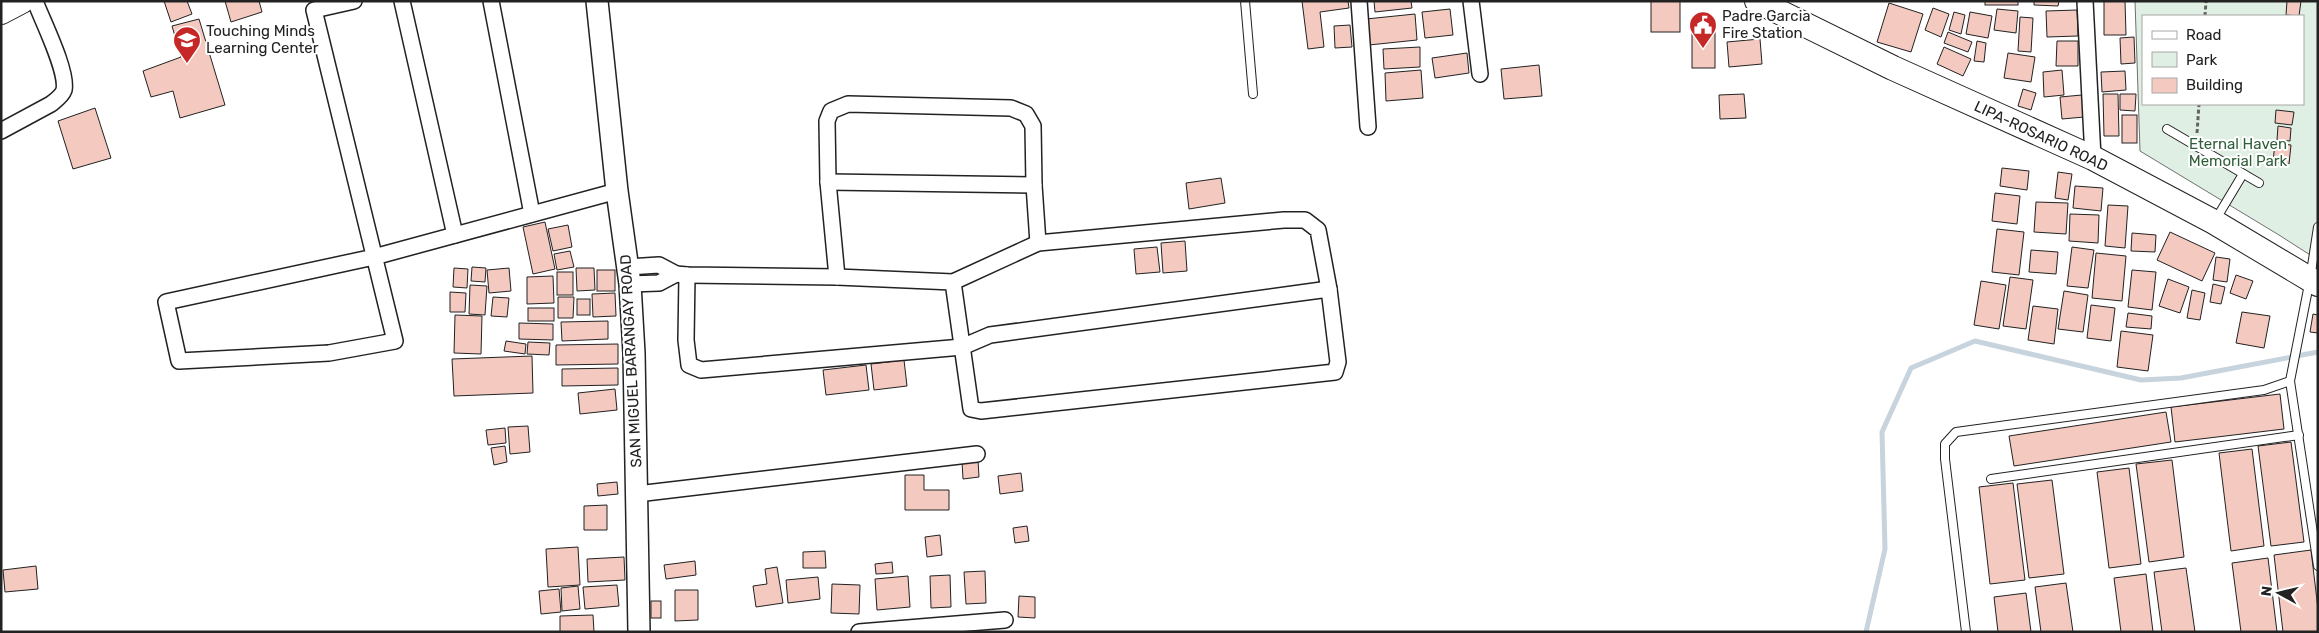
<svg xmlns="http://www.w3.org/2000/svg" width="2319" height="633" viewBox="0 0 2319 633" font-family="Rubik,sans-serif">
	<rect width="100%" height="100%" fill="#fff"/>
	<path fill="#e0efe3" stroke="#6f6f6f" fill-rule="evenodd" d="M2135,1h183v259l-39,-25 -139,-84zM2143,16h160v88h-160z"/>
	<g fill="none" stroke-linecap="round" stroke-linejoin="round">
		<path stroke="#c7d3dd" stroke-width="5" d="M1866,632l19,-83 -3,-117 29,-64 64,-27 166,39 40,-2 137,-26"/>
	</g>
	<g fill="#f3c9c0" stroke="#222">
		<path d="M164,1h23l5,13 -21,8z"/>
		<path d="M225,1h34l3,11 -31,10z"/>
		<path d="M1302,1h46l1,7 -29,4 4,35 -16,2z"/>
		<path d="M1374,1h37l1,7 -37,4z"/>
		<rect x="1651" y="1" width="29" height="31"/>
		<rect x="1985" y="1" width="33" height="4"/>
		<path d="M2034,1h25l-1,5 -24,-1z"/>
		<path d="M2104,1h21l1,34h-22z"/>
		<path d="M2287,1h14l-2,15 -13,-1z"/>
		<path d="M1889,3l34,11 -12,38 -34,-10z"/>
		<path d="M1933,8l16,6 -8,23 -16,-7z"/>
		<path d="M1450,9l3,26 -28,3 -3,-26z"/>
		<path d="M1997,9l21,2 -2,22 -22,-3z"/>
		<path d="M2077,10l1,26 -31,1 -1,-26z"/>
		<path d="M1954,12l11,3 -4,19 -12,-4z"/>
		<path d="M1970,12l22,4 -4,22 -22,-4z"/>
		<path d="M1415,14l2,26 -48,5 -3,-26z"/>
		<path d="M2020,17l13,1 -2,34 -13,-1z"/>
		<path d="M199,19l26,86 -45,13 -7,-27 -22,6 -8,-26 38,-14 -9,-31z"/>
		<path d="M1350,25l2,22 -17,1 -1,-22z"/>
		<rect x="1692" y="30" width="23" height="38"/>
		<path d="M1948,32l24,10 -4,10 -24,-9z"/>
		<path d="M2134,37l1,26 -14,1 -1,-26z"/>
		<path d="M1760,39l2,25 -33,3 -2,-25z"/>
		<path d="M1977,41l9,2 -2,19 -10,-1z"/>
		<path d="M2057,41h21v25h-22z"/>
		<path d="M1420,47v20l-36,2 -1,-20z"/>
		<path d="M1944,47l27,12 -8,17 -26,-12z"/>
		<path d="M1467,53l2,20 -34,5 -3,-20z"/>
		<path d="M2008,53l27,4 -4,25 -27,-4z"/>
		<path d="M1539,65l3,31 -38,3 -3,-30z"/>
		<path d="M1421,70l2,28 -37,3 -1,-28z"/>
		<path d="M2062,70l2,25 -20,2 -1,-25z"/>
		<path d="M2125,71l1,19 -24,2 -1,-20z"/>
		<path d="M2023,89l13,4 -5,17 -13,-4z"/>
		<path d="M1744,94l2,24 -26,1 -1,-24z"/>
		<path d="M2103,94h15l1,42h-15z"/>
		<path d="M2120,94h16l-1,17 -15,-1z"/>
		<path d="M2082,95l2,22 -22,2 -2,-22z"/>
		<path d="M95,108l16,50 -38,11 -15,-48z"/>
		<path d="M2276,110l18,2 -2,13 -17,-2z"/>
		<rect x="2122" y="115" width="15" height="28"/>
		<path d="M2278,126l13,2 -1,13 -13,-1z"/>
		<path d="M2275,143l16,2 -2,19 -16,-2z"/>
		<path d="M2002,168l27,3 -2,19 -27,-4z"/>
		<path d="M2058,172l14,2 -4,26 -13,-2z"/>
		<path d="M1221,178l4,25 -36,6 -3,-26z"/>
		<path d="M2075,186l28,2 -2,23 -28,-3z"/>
		<path d="M1995,193l25,3 -3,28 -25,-3z"/>
		<path d="M2036,202l32,1 -2,31 -32,-2z"/>
		<path d="M2108,205l20,1 -3,42 -20,-2z"/>
		<path d="M2070,214l29,1 -1,28 -29,-2z"/>
		<path d="M545,222l10,47 -22,5 -10,-47z"/>
		<path d="M568,225l4,22 -19,4 -5,-22z"/>
		<path d="M1997,229l27,3 -5,43 -27,-3z"/>
		<path d="M2170,232l45,21 -13,28 -45,-21z"/>
		<path d="M2132,233l24,2 -1,17 -24,-1z"/>
		<path d="M1185,241l2,30 -24,2 -2,-30z"/>
		<path d="M1157,247l3,25 -24,2 -2,-25z"/>
		<path d="M2072,247l22,3 -6,38 -21,-2z"/>
		<path d="M2031,250l27,2 -2,22 -27,-2z"/>
		<path d="M570,251l4,16 -17,3 -3,-16z"/>
		<path d="M2096,253l30,3 -4,45 -30,-3z"/>
		<path d="M2216,257l14,2 -3,23 -14,-2z"/>
		<path d="M472,267l14,1 -1,14 -14,-1z"/>
		<path d="M454,268l14,1 -1,19 -14,-1z"/>
		<path d="M509,268l2,23 -22,2 -2,-23z"/>
		<path d="M576,268h18l1,22 -18,1z"/>
		<rect x="597" y="270" width="18" height="21"/>
		<path d="M2132,270l24,2 -4,38 -24,-3z"/>
		<rect x="557" y="272" width="16" height="23"/>
		<path d="M2236,275l17,6 -7,18 -16,-6z"/>
		<path d="M553,276l1,27 -27,1v-27z"/>
		<path d="M2010,277l23,3 -7,49 -23,-3z"/>
		<path d="M2168,279l21,8 -9,26 -21,-7z"/>
		<path d="M1981,281l25,4 -7,44 -25,-4z"/>
		<path d="M2213,284l12,3 -4,17 -11,-2z"/>
		<path d="M470,285l17,1 -2,29 -16,-1z"/>
		<path d="M2192,290l13,3 -5,27 -13,-2z"/>
		<path d="M2064,291l24,4 -5,37 -25,-3z"/>
		<path d="M450,292l16,1 -1,19h-15z"/>
		<path d="M615,293l1,23 -23,1 -1,-23z"/>
		<path d="M493,297l16,1 -2,19 -16,-1z"/>
		<path d="M558,297h16l-1,21h-15z"/>
		<rect x="577" y="299" width="13" height="16"/>
		<path d="M2091,305l24,3 -4,33 -24,-3z"/>
		<path d="M2033,306l25,3 -4,35 -26,-4z"/>
		<rect x="528" y="308" width="26" height="13"/>
		<path d="M2242,312l28,4 -6,32 -28,-5z"/>
		<path d="M2128,313l24,3 -1,13 -25,-2z"/>
		<path d="M2313,314l5,1v18l-8,-1z"/>
		<path d="M455,315l27,1 -1,38 -27,-1z"/>
		<path d="M608,321v18l-46,2 -1,-19z"/>
		<path d="M519,323l34,1v16l-34,-1z"/>
		<path d="M2121,331l32,4 -5,36 -31,-4z"/>
		<path d="M506,341l20,3 -1,10 -21,-3z"/>
		<path d="M528,342l22,1 -1,12 -22,-1z"/>
		<path d="M618,344v20l-62,1v-20z"/>
		<path d="M532,356l1,37 -79,3 -2,-37z"/>
		<path d="M904,360l3,26 -33,4 -3,-26z"/>
		<path d="M866,365l3,25 -43,5 -3,-25z"/>
		<path d="M618,368v17l-56,1v-17z"/>
		<path d="M615,389l2,21 -37,4 -2,-21z"/>
		<path d="M2280,394l4,35 -109,13 -4,-35z"/>
		<path d="M2166,412l5,30 -157,24 -5,-30z"/>
		<path d="M528,426l2,26 -20,2 -2,-27z"/>
		<path d="M505,428l1,15 -18,2 -2,-15z"/>
		<path d="M2291,442l13,100 -33,4 -13,-100z"/>
		<path d="M505,446l2,16 -13,3 -3,-17z"/>
		<path d="M2252,449l12,97 -33,5 -12,-98z"/>
		<path d="M978,460l1,17 -16,2 -1,-17z"/>
		<path d="M2172,460l12,97 -35,5 -13,-98z"/>
		<path d="M2129,468l12,96 -32,4 -12,-96z"/>
		<path d="M1021,473l2,18 -23,3 -2,-18z"/>
		<path d="M905,475h19v15h25v20h-44z"/>
		<path d="M2052,480l12,94 -35,4 -12,-94z"/>
		<path d="M617,482l1,12 -20,2 -1,-12z"/>
		<path d="M2013,483l12,97 -35,4 -11,-97z"/>
		<path d="M607,505v25h-23v-24z"/>
		<path d="M1027,526l2,15 -14,2 -2,-15z"/>
		<path d="M940,535l2,20 -15,2 -2,-20z"/>
		<path d="M578,547l2,38 -32,2 -2,-38z"/>
		<path d="M2311,550l7,59v23h-35l-9,-77z"/>
		<path d="M825,551l1,17h-23v-16z"/>
		<path d="M624,557l1,23 -37,2 -1,-23z"/>
		<path d="M2268,558l9,74h-36l-9,-69z"/>
		<path d="M695,561l1,14 -30,4 -2,-14z"/>
		<path d="M892,562l1,11 -17,1 -1,-10z"/>
		<path d="M36,566l2,23 -33,3 -2,-22z"/>
		<path d="M777,567l6,36 -27,4 -3,-21 14,-2 -2,-15z"/>
		<path d="M2186,568l9,64h-33l-8,-60z"/>
		<path d="M985,571l1,32 -20,1 -2,-32z"/>
		<path d="M2146,574l7,58h-32l-7,-54z"/>
		<path d="M950,575l1,32 -20,1 -1,-32z"/>
		<path d="M908,576l2,31 -33,3 -2,-31z"/>
		<path d="M818,577l2,22 -32,4 -2,-23z"/>
		<path d="M2066,583l7,49h-32l-6,-45z"/>
		<path d="M832,584l28,1 -1,29 -28,-1z"/>
		<path d="M617,585l2,21 -34,3 -2,-22z"/>
		<path d="M578,586l2,23 -18,2 -1,-23z"/>
		<path d="M559,589l2,23 -20,2 -2,-23z"/>
		<path d="M675,590h23v30l-23,1z"/>
		<path d="M2026,593l5,39h-33l-4,-35z"/>
		<path d="M1019,596l16,1v21l-17,-1z"/>
		<rect x="651" y="601" width="10" height="17"/>
		<path d="M593,615l1,17h-34v-16z"/>
	</g>
	<g fill="none" stroke-linecap="round" stroke-linejoin="round">
		<g stroke="#222" stroke-width="10">
			<g id="lane">
				<path d="M1245,1l8,93"/>
				<path d="M2167,129l92,54"/>
				<path d="M2216,219l27,-45"/>
				<path d="M2318,227l-8,52 -20,102 28,185"/>
				<path d="M1991,479l308,-44"/>
				<path d="M1966,632l-21,-173v-15l11,-12 308,-42 26,-9"/>
			</g>
		</g>
		<g stroke="#222" stroke-width="18">
			<g id="street">
				<path d="M354,1l-40,9 81,331 -66,12 -150,8 -13,-59 208,-45 243,-66"/>
				<path d="M402,1l53,234"/>
				<path d="M491,1l41,213"/>
				<path d="M1359,1l9,126"/>
				<path d="M1471,1l9,73"/>
				<path d="M2085,1l8,157"/>
				<path d="M1,131l50,-27c5,-4 11,-8 13,-14 4,-19 -22,-70 -29,-89"/>
				<path d="M828,182l206,3"/>
				<path d="M628,267l31,-2 17,9 11,1 150,2 116,5 85,-39 246,-23h21l13,10 11,59 9,73 -3,10 -354,39 -10,-2 -18,-127"/>
				<path d="M687,275l-1,65 3,25 12,5 261,-23 28,-12 339,-46"/>
				<path d="M837,277l-9,-95 -1,-61 4,-10 17,-7 163,4 15,6 7,12 1,59 4,58"/>
				<path d="M630,284l29,-1 17,-9"/>
				<path d="M637,494l340,-40"/>
				<path d="M859,632l146,-12"/>
			</g>
		</g>
		<g stroke="#222" stroke-width="24">
			<path id="secondary" d="M597,1l20,190 13,93 4,69 5,279"/>
		</g>
		<g stroke="#222" stroke-width="26">
			<g id="primary">
				<path d="M1757,1l136,67 200,90 121,64 104,62"/>
				<path d="M1,12l21,-11"/>
			</g>
		</g>
		<g stroke="#646464" stroke-width="3" stroke-dasharray="4 2.5" stroke-linecap="butt">
			<path d="M2205,16l1,-15"/>
			<path d="M2197,133l2,-29"/>
		</g>
		<use href="#lane" stroke="#fff" stroke-width="8"/>
		<use href="#street" stroke="#fff" stroke-width="15"/>
		<use href="#secondary" stroke="#fff" stroke-width="21"/>
		<use href="#primary" stroke="#fff" stroke-width="24"/>
	</g>
	<defs>
		<g id="civic-pin" transform="scale(1.4375)"><path d="M0 17L-7.5 6A9.5 9.5 0 1 1 7.5 6Z" fill="#c62828" stroke="#fff"/><path d="M-.6-6.5H3V-4.5H.6V-3L4-1V1h2V6H-6V1h2V-1L-.6-3ZM-1.2 2.5V6h2.4V2.5Z" fill="#fff"/></g>
		<g id="school-pin" transform="scale(1.4375)"><path d="M0 17L-7.5 6A9.5 9.5 0 1 1 7.5 6Z" fill="#c62828" stroke="#fff"/><path d="M0-5L7-2L0 1L-7-2ZM-4 1L0 2.5L4 1V4Q0 6-4 4Z" fill="#fff"/></g>
	</defs>
	<g fill-rule="evenodd">
		<use href="#civic-pin" x="1703" y="25"/>
		<use href="#school-pin" x="187" y="40"/>
	</g>
	<g text-anchor="middle" stroke-width="4" stroke-linejoin="round" paint-order="stroke">
		<g font-size="15" fill="#222" stroke="#fff" text-anchor="start">
			<text x="1722" y="21">Padre Garcia<tspan x="1722" dy="17">Fire Station</tspan></text>
			<text x="206" y="36">Touching Minds<tspan x="206" dy="17">Learning Center</tspan></text>
		</g>
		<g font-size="15" fill="#222" stroke="#fff">
			<text transform="translate(2041 136) rotate(25)" y="5">LIPA-ROSARIO ROAD</text>
			<text transform="translate(631 361) rotate(-93)" y="5">SAN MIGUEL BARANGAY ROAD</text>
		</g>
		<g font-size="15" fill="#2f5e38" stroke="#fff">
			<text x="2238" y="149">Eternal Haven<tspan x="2238" dy="17">Memorial Park</tspan></text>
		</g>
	</g>
	<rect width="2319" height="633" fill="none" stroke="#222222" stroke-width="5"/>
	<rect x="2142" y="15" width="162" height="90" fill="#ffffff" stroke="#a7a7a7"/>
	<rect x="2152" y="31" width="25" height="8" fill="#ffffff" stroke="#a7a7a7"/>
	<text x="2186" y="40" font-size="15" fill="#222222">Road</text>
	<rect x="2152" y="52" width="25" height="15" fill="#e0efe3" stroke="#a7a7a7"/>
	<text x="2186" y="65" font-size="15" fill="#222222">Park</text>
	<rect x="2152" y="78" width="25" height="15" fill="#f3c9c0" stroke="#a7a7a7"/>
	<text x="2186" y="90" font-size="15" fill="#222222">Building</text>
	<g transform="translate(2279 593) rotate(278)" stroke="#ffffff" stroke-width="4" paint-order="stroke">
	<path d="M0-4L9 19L0 12L-9 19Z" fill="#222222"/>
	<text y="-8" font-size="14" font-weight="bold" text-anchor="middle" fill="#222222">N</text>
	</g>
</svg>
